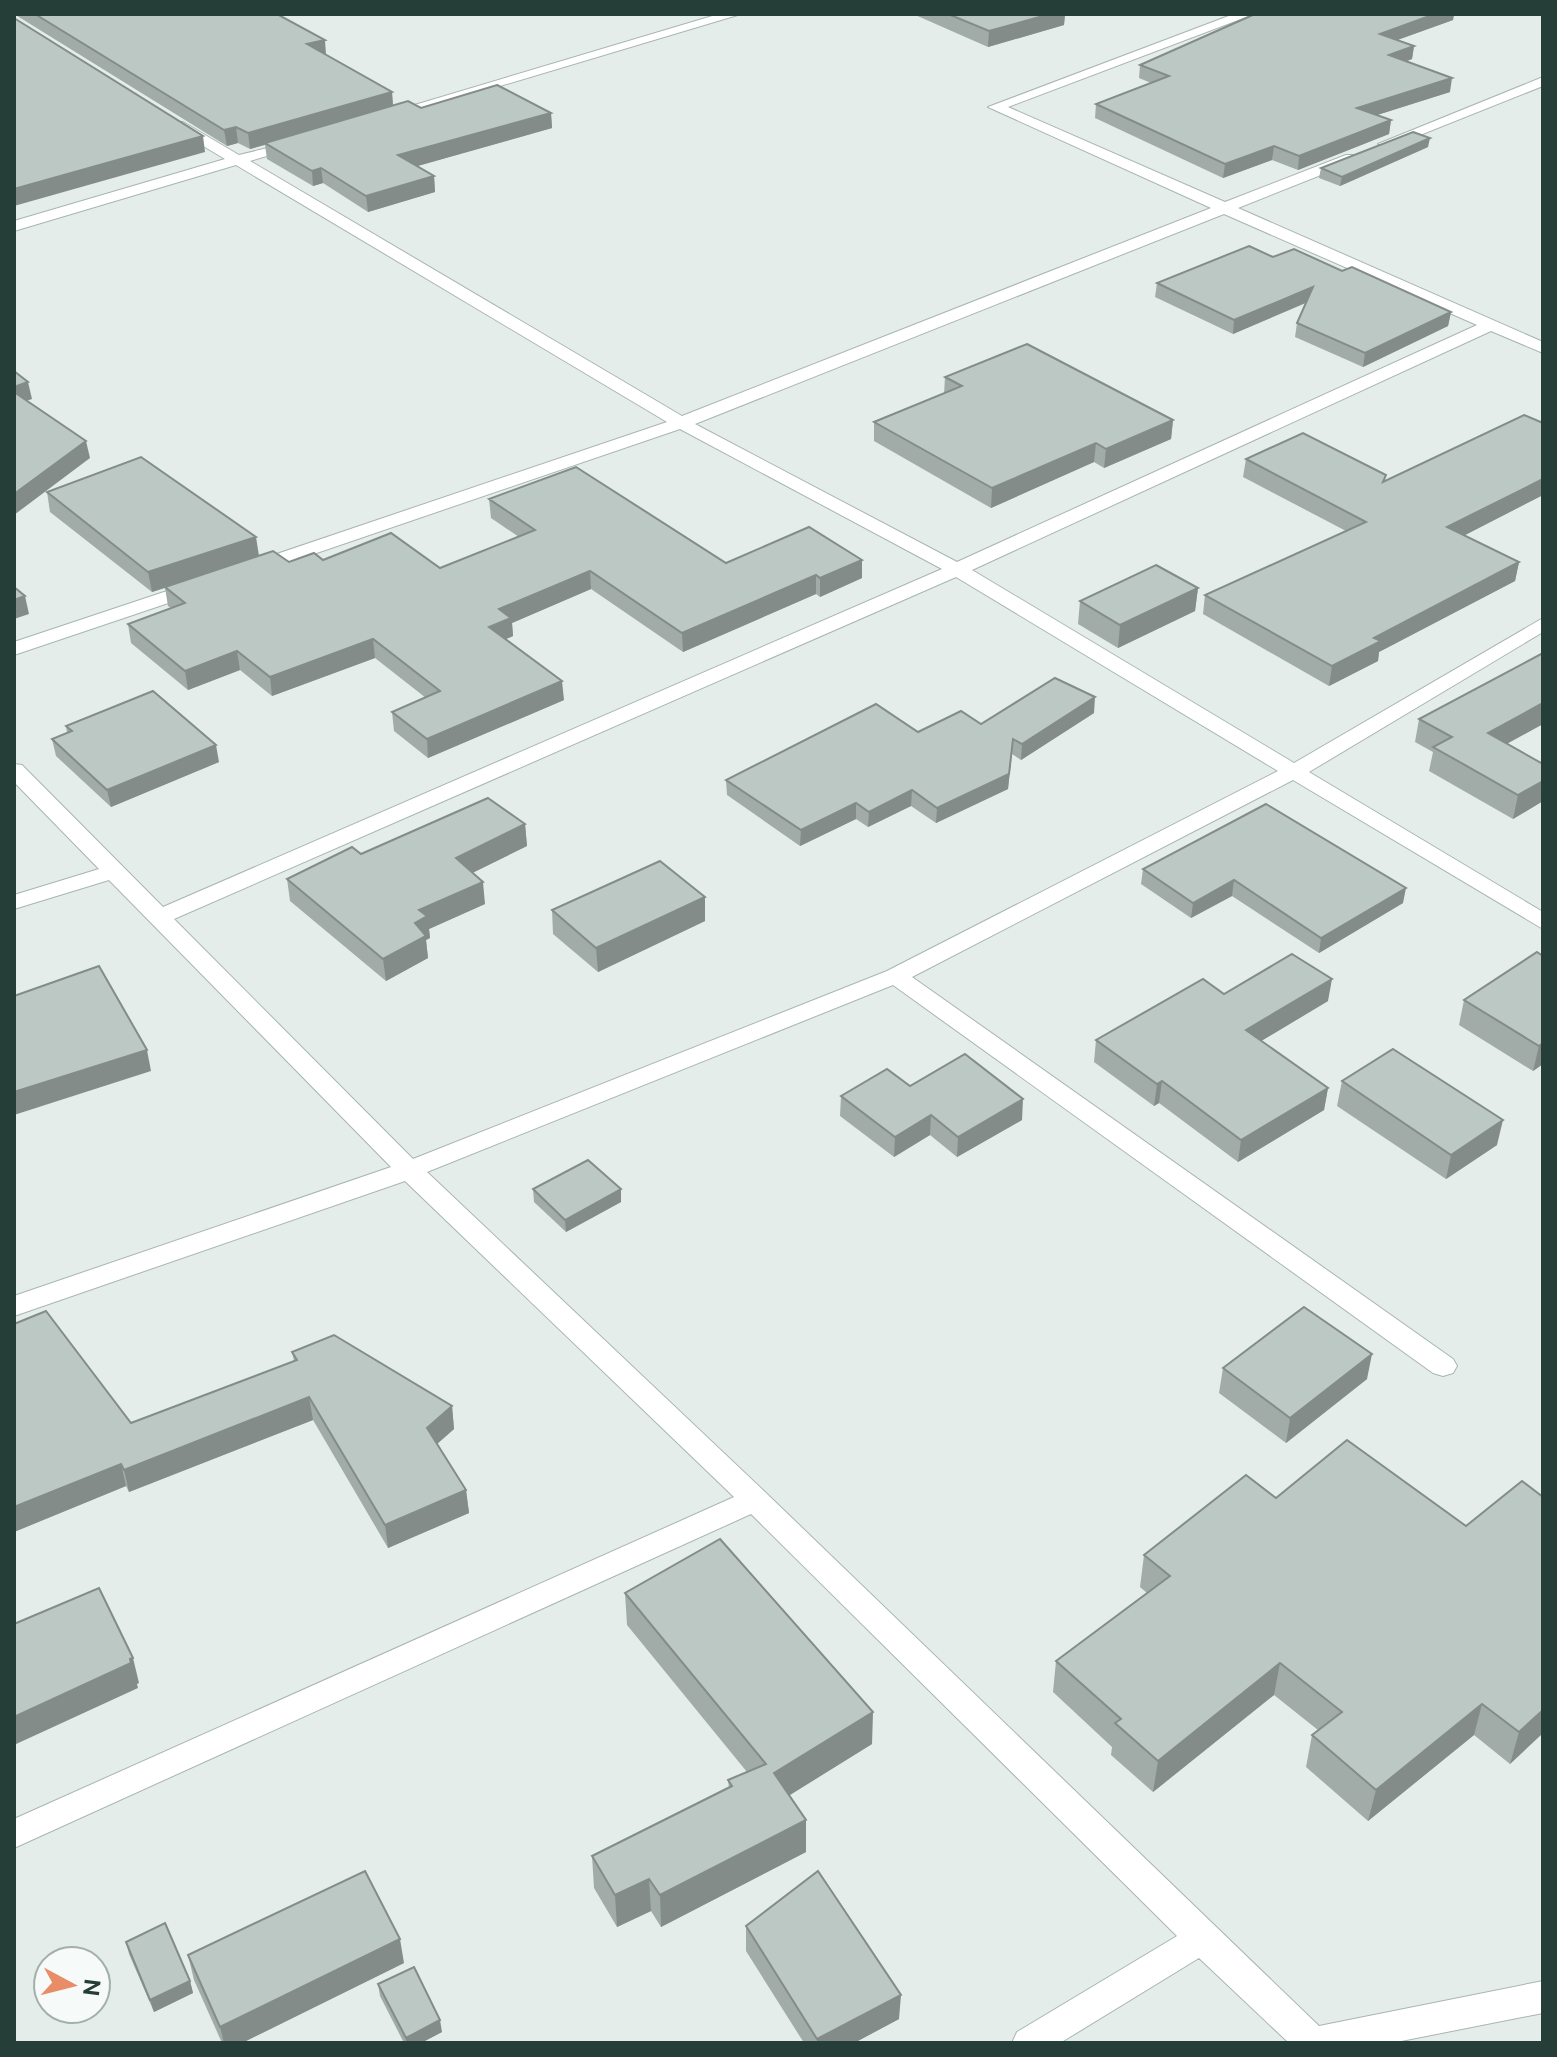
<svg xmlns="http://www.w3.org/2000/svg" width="1557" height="2057" viewBox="0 0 1557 2057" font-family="'Public Sans',sans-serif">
	<rect width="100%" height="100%" fill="#e5edea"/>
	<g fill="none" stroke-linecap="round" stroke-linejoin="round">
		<g stroke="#a8b5b1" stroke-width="2">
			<g id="street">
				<path d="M719,14h22l-348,104 -12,-3z"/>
				<path d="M1234,14h20l-246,93 217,95 121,-47h10v6l-118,47 305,134v11l-52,-22 -519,239 322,193 249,-145v14l-234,140 234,140v17l-250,-149 -381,197 541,382 4,7 -4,7 -10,3 -10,-3 -540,-388 -466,187 338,320 554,534 224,-45v32l-152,30h-102l-90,-85 -139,85h-48l5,-11 160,-96 -426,-422 -737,334v-29l720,-322 -329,-316 -391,135v-20l377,-129 -282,-287 -95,29v-14l85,-26 -85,-87v-18l8,1 141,142 779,-338 -262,-140 -419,143h-14l-3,-4 3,-4 420,-142 -431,-257 -222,66v-10l211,-62 -52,-31v-6h10l56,33 62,-15v6l-51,15 432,255 529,-208 -223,-101zM1224,214l253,111 -520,237 -262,-138zM956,577l322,194 -391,200 -474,188 -239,-240z"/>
				<path d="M1543,77v9l-153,61 -12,-3z"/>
				<path d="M197,581l7,2 3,4 -3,4 -190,64v-13z"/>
			</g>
		</g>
		<use href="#street" fill="#fff" fill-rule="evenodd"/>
	</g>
	<g fill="#a1aca8">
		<path d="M14,14h263l49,41 66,37 1,14 28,2 130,5 1,15 -135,38 17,10 1,16 -67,20 -45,-29 -10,3 -46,-27 -2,-14 -15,4 -12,-6 -11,3z"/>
		<path d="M913,14h152l-1,11 -76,22z"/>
		<path d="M1255,14h199l-1,6 -56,20 17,6 -2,13 -6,2 44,31 -73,23 14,5 -2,14 -91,36 -26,-10 -49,18 -128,-60 1,-14 55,-21 -12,-5 1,-13z"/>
		<path d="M1428,147l-88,39 -21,-8 2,-10z"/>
		<path d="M1273,257l69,14 109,41 -3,14 -85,41 -68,-30 2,-14 9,-20 -73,31 -78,-37 2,-14z"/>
		<path d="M945,377l228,43 -2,19 -67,29 -10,-6 -103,46 -117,-67v-19l70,-28z"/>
		<path d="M1543,423v72l-79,40 55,27 -4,19 -136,71 -1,9 -49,25 -126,-72 2,-19 141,-64 -103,-54 3,-18 139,22z"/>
		<path d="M47,492l212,64 30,6 34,-2 117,8 79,-31 -28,-19 -2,-19 237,64 136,-3v18l-42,19 -4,-3 -133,58 -92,-63 -79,34 1,13 -7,3 58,61 -136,58 -34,-27 -2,-19 34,-14 -51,-40 -103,38 -32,-26 -52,20 -57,-47 -3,-19 43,-16 -3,-2 -3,-18 -13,4 -102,-80z"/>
		<path d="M1198,588l-3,23 -77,37 -40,-24 2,-23z"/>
		<path d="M1543,653v71l-37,20 37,20v37l-30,18 -84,-48 4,-19 -18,-10 4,-23z"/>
		<path d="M1094,713l-73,47 -9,-6 -4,35 -72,34 -25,-17 -43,21 -12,-8 -56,27 -73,-51 -1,-15 192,-48z"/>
		<path d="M66,726l153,36 -108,45 -55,-51 -4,-17 15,-6z"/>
		<path d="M525,824l2,22 -55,27 13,31 -56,25 1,9 -4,2 2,18 -42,23 -96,-80 -3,-22 74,-25z"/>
		<path d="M1143,869l260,34 -84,50 -87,-57 -41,22 -50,-34z"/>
		<path d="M552,910l153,11 -107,51 -45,-38z"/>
		<path d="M1543,956v108l-10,7 -74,-46 5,-25z"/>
		<path d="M1224,994l104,7 -67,40 67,47 -4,22 -86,52 -79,-59 -5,3 -60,-44 2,-22z"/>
		<path d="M1342,1081l155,64 -51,34 -109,-73z"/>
		<path d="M910,1086l112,34 -65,37 -27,-22 -36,22 -54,-41 1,-20z"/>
		<path d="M533,1189h88v13l-55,30 -32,-30z"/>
		<path d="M14,1324l117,99 163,-62 -2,-9 160,54 2,23 -17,15 29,46 3,23 -81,35 -75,-128 -184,72 -3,-6 -112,46z"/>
		<path d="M1223,1368l144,11 -81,64 -67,-50z"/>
		<path d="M1246,1475l297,258 -33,31 -36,-29 -106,86 -62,-54 6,-32 6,-5 -44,-35 -121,97 -42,-37 1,-8 -59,-55 3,-31 91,-68 -7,-6 4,-32z"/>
		<path d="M625,1593l247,151 -83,51 17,25v32l-145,75 -10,-16 -34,16 -23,-39 -2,-32 137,-68 -1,-8 19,-8 -120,-147z"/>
		<path d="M746,1926l153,93 -45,24h-50l-58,-92z"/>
		<path d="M126,1942l64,39 3,12 -39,19 -25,-58z"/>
		<path d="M188,1955l216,8 -162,80h-20l-28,-63z"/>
		<path d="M378,1984l64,48 -21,11h-17l-24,-47z"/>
	</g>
	<g fill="#838c88">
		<path d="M1050,14h15l-1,11 -76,22 1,-16z"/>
		<path d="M1435,14h19l-1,6 -75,27 2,-13z"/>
		<path d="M325,40l1,15 -19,-11z"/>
		<path d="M1414,46l-2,13 -25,10 2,-14z"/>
		<path d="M1452,78l-2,14 -95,30 2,-14z"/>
		<path d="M392,92l1,15 -143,42 -2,-16z"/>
		<path d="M551,113l1,15 -152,43 -2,-16z"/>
		<path d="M1391,120l-2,14 -91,36 1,-14z"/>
		<path d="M236,127l2,16 -11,3 -3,-16z"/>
		<path d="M203,136l2,16 -191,54v-17z"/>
		<path d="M1430,138l-2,9 -88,39 2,-9z"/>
		<path d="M1274,146l-2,14 -49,18 2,-14z"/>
		<path d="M321,168l2,15 -10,3 -1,-15z"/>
		<path d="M434,176l1,16 -67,20 -2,-16z"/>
		<path d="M1313,287l-1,13 -79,34 1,-14z"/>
		<path d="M1451,312l-3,14 -85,41 2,-14z"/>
		<path d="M28,382l4,17 -18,6v-18z"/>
		<path d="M1173,420l-2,19 -67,29 2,-19z"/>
		<path d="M86,441l4,17 -76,57v-21z"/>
		<path d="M1096,443l-2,19 -103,46 1,-20z"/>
		<path d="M1543,479v16l-99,51 3,-19z"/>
		<path d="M256,537l3,19 -107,36 -4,-20z"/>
		<path d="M862,560v18l-42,19v-19z"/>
		<path d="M1519,562l-4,19 -136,71 -1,9 -49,25 3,-20 42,-28z"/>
		<path d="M590,571l1,18 -79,34 1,13 -22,10 -2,-19 10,-18z"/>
		<path d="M816,575v19l-133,58 -1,-19z"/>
		<path d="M1198,588l-3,23 -77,37 2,-23z"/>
		<path d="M25,596l4,18 -15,5v-19z"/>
		<path d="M373,639l2,19 -103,38 -2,-19z"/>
		<path d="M237,651l3,19 -52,20 -3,-19z"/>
		<path d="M562,681l2,19 -136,58 -1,-19z"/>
		<path d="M1095,697l-1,16 -73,47 1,-16z"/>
		<path d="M1543,703v21l-60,33 5,-24z"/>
		<path d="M1013,739l-5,50 -72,34 1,-15z"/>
		<path d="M216,745l3,17 -108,45 -4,-17z"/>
		<path d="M1543,781v20l-30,18 5,-24z"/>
		<path d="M912,790l-1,16 -43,21 1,-15z"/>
		<path d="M856,803v16l-56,27 1,-16z"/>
		<path d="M525,824l2,22 -69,34 -2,-22z"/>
		<path d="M1234,880l-2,16 -41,22 2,-15z"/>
		<path d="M483,882l2,22 -56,25 1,9 -4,2 2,18 -42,23 -3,-22 32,-36 4,-13z"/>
		<path d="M1406,888l-3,15 -84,50 2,-15z"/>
		<path d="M705,897v24l-107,51 -2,-24z"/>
		<path d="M1332,979l-4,22 -85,51 3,-22z"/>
		<path d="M1543,1043v21l-10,7 6,-25z"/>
		<path d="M147,1050l4,21 -137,44v-23z"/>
		<path d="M1162,1081l-3,22 -5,3 3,-22z"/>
		<path d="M1328,1088l-4,22 -86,52 3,-22z"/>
		<path d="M1023,1099l-1,21 -65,37 1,-20z"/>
		<path d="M931,1115l-1,20 -36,22 1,-20z"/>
		<path d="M1503,1120l-6,25 -51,34 5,-24z"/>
		<path d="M621,1189v13l-55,30 -1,-12z"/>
		<path d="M1372,1354l-5,25 -81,64 4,-25z"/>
		<path d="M309,1397l4,23 -184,72 -5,-22z"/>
		<path d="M452,1406l2,23 -25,22 -2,-23z"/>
		<path d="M121,1464l5,22 -112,46v-25z"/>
		<path d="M466,1490l3,23 -81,35 -3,-23z"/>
		<path d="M133,1658l6,25 -2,1 1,4 -124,57v-28z"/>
		<path d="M1280,1663l-6,32 -121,97 5,-31z"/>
		<path d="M1482,1704l-8,31 -106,86 8,-31z"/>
		<path d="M1543,1710v23l-33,31 9,-32z"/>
		<path d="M873,1712l-1,32 -98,61v-32z"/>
		<path d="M806,1820v32l-145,75 -1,-32z"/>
		<path d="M649,1879l2,32 -34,16 -2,-32z"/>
		<path d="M400,1939l4,24 -162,80h-18l-4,-16z"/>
		<path d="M190,1981l3,12 -39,19 -4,-12z"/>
		<path d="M901,1995l-2,24 -45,24h-37v-4z"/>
		<path d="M440,2020l2,12 -21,11h-15v-5z"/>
	</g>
	<g fill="#bbc8c3" stroke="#838c88" stroke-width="2">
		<path d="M35,14h242l48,26 -18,4 85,48 -144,41 -12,-6 -12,3z"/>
		<path d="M948,14h102l-61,17z"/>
		<path d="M1255,14h180l-55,20 34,12 -25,9 63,23 -95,30 34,12 -92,36 -25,-10 -49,18 -129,-60 73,-28 -29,-11z"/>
		<path d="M14,18l189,118 -189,53z"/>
		<path d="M497,85l54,28 -153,42 36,21 -68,20 -45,-28 -9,3 -47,-28 143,-42 13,7z"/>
		<path d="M1413,132l17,6 -88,39 -21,-9z"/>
		<path d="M1249,246l24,11 21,-8 48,22 10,-4 99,45 -86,41 -68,-30 16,-36 -79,33 -77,-37z"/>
		<path d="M1027,344l146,76 -67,29 -10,-6 -104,45 -118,-66 88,-36 -17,-9z"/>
		<path d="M14,371l14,11 -14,5z"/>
		<path d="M14,392l72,49 -72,53z"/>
		<path d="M1524,415l19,8v56l-96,48 72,35 -145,76 7,3 -49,25 -127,-71 161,-73 -120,-63 57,-26 83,42 -3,7z"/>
		<path d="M141,457l115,80 -108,35 -101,-80z"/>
		<path d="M576,467l150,96 83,-36 53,33 -42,18 -4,-3 -134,58 -92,-62 -91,38 12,9 -22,9 73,54 -135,58 -35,-27 48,-21 -67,-52 -103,38 -33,-26 -52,20 -57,-47 57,-21 -20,-16 108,-36 16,11 25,-9 9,7 68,-27 49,35 95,-38 -46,-31z"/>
		<path d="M1156,565l42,23 -78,37 -40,-24z"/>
		<path d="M14,587l11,9 -11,4z"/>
		<path d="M1543,653v50l-55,30 55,31v17l-25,14 -85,-48 19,-10 -33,-18z"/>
		<path d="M1055,678l40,19 -73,47 -9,-5 -4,35 -72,34 -25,-18 -43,22 -13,-9 -55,27 -75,-50 150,-76 42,28 43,-21 20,13z"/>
		<path d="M153,691l63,54 -109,45 -55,-51 20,-8 -6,-5z"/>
		<path d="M488,798l37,26 -69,34 27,24 -64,28 8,6 -12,7 11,13 -43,23 -96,-80 65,-32 9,7z"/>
		<path d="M1266,804l140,84 -85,50 -87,-58 -41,23 -50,-34z"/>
		<path d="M660,861l45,36 -109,51 -44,-38z"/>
		<path d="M1537,952l6,4v87l-4,3 -75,-46z"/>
		<path d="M1292,954l40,25 -86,51 82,58 -87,52 -79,-59 -5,3 -61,-44 107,-61 21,15z"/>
		<path d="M99,966l48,84 -133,42v-96z"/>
		<path d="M1393,1049l110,71 -52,35 -109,-74z"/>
		<path d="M965,1054l58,45 -65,38 -27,-22 -36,22 -54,-41 46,-27 23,17z"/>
		<path d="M588,1160l33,29 -56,31 -32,-31z"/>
		<path d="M1304,1307l68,47 -82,64 -67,-50z"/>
		<path d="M46,1311l85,112 166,-63 -5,-8 42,-17 118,71 -25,22 39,62 -81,35 -76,-128 -185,73 -3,-6 -107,43v-183z"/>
		<path d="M1347,1440l119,86 56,-45 21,16v213l-24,22 -37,-28 -106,86 -64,-55 30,-23 -62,-49 -122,98 -43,-38 6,-4 -65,-58 114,-85 -26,-21 102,-80 30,23z"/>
		<path d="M720,1539l153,173 -99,61 32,47 -146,75 -11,-16 -34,16 -23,-39 140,-70 -4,-6 38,-16 -141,-171z"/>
		<path d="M99,1588l34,70 -3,1 1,4 -117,54v-93z"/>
		<path d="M365,1871l35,68 -180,88 -32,-72z"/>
		<path d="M818,1871l83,124 -84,44 -71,-113z"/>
		<path d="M165,1923l25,58 -40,19 -24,-58z"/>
		<path d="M414,1967l26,53 -34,18 -28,-54z"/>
	</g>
	<rect width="1557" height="2057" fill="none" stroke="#253e38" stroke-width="32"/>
	<g transform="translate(72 1985) rotate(97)"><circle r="38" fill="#f6faf8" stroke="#a2afab" stroke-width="2"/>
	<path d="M0-6L14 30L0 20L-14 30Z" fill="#e98c68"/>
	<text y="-12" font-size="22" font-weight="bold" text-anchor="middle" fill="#253e38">N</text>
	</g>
</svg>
